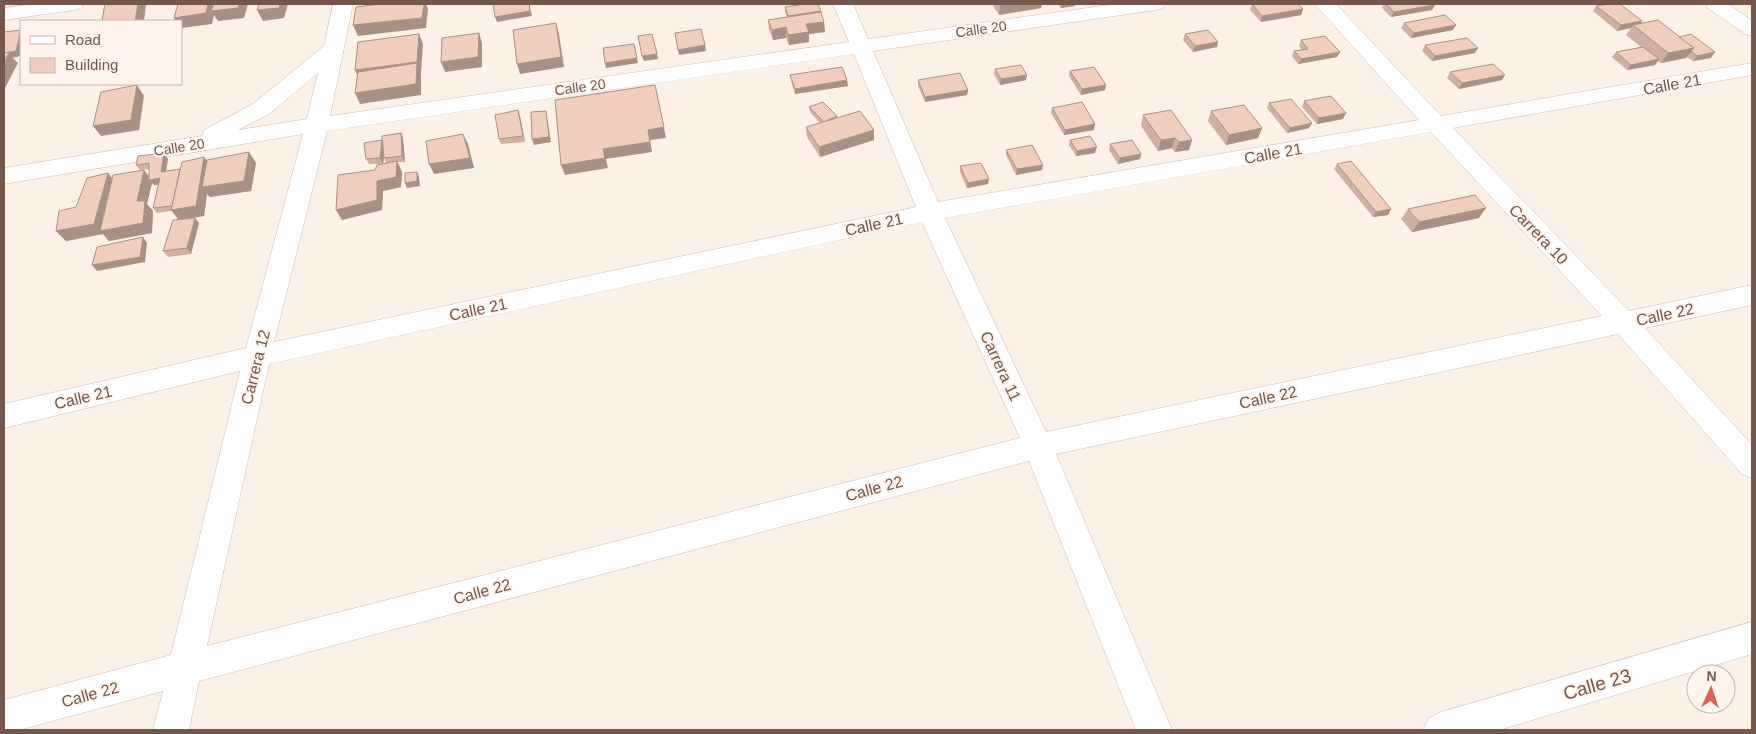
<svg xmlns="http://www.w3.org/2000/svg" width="1756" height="734" viewBox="0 0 1756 734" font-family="Helvetica,sans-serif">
	<rect width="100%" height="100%" fill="#fcf1e6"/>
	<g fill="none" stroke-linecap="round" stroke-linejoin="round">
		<g stroke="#cfbaaf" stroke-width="1">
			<g id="street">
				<path d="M34,4h50l-3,4 -7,2 -70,10v-12z"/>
				<path d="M333,4h20l-23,112 519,-74 -16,-38h20l15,35 248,-35h50l-3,4 -7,2 -283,41 65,151 481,-82 -104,-116h21l105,112 311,-53v12l-299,53 176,183 123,-26v20l-107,23 107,117v33l-10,-4 -124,-140 -562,120 116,276h-36l-107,-269 -830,220 -10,49h-36l10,-39 -144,39h-15v-30l167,-45 69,-284 -236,57v-24l242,-56 57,-214 -299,50v-16l198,-32 2,-6 49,-26 71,-58zM854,54l62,153 -642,135 53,-211zM318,73l-11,46 -69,11 31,-16zM1431,132l171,184 -556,116 -101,-214zM922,222l98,216 -813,208 62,-282z"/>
				<path d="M1705,4h23l24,17v15l-7,-2 -37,-26z"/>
				<path d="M1752,622v32l-253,76h-76l6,-12 12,-6z"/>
			</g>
		</g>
		<use href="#street" fill="#fff" fill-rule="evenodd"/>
	</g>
	<g fill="#cfb0a3">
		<path d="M992,4h50l-1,4 -42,7z"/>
		<path d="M1058,4h18l-1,2 -14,2z"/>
		<path d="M1252,4l51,5 -2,6 -40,7 -11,-12z"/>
		<path d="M1384,4h50l-2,6 -41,7 -9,-9z"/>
		<path d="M1596,6l45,18 38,13 32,21 -18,3 -6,-4 -1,1 -25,5 -3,-2 -3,4 -28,5 -15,-13 4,-5 25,-5 -15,-12 5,-7 -14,3 -24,-20z"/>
		<path d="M785,7l36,7 4,18 -16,2v8l-20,3 -3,-7 -13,2 -4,-10 -1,-10 19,-3 -2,-5z"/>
		<path d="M1404,23l49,7 -42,8 -10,-10z"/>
		<path d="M1185,34l33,8 -1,5 -24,5 -10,-12z"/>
		<path d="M1301,40l36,17 -39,7 -6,-8 2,-5 8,-1 -3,-4z"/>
		<path d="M1425,45l53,3 -3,5 -43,8 -10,-10z"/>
		<path d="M995,69l32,6 -1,5 -26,5 -6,-11z"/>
		<path d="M1070,71l35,19 -24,5 -12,-19z"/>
		<path d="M1450,72l52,8 -43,9 -12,-11z"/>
		<path d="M790,75l58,11 -53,8 -4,-13z"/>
		<path d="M918,80l50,10 -1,5 -42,7 -7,-16z"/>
		<path d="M1304,101l39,18 -26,5 -15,-17z"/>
		<path d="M1269,103l40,25 -22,5 -20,-25z"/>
		<path d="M809,107l28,9 1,2 36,22 -54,17 -13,-20 -1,-10 14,-4 -10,-11z"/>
		<path d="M1052,108l42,22 -30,5 -13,-22z"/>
		<path d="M1171,110l18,40 -14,2 -3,-4 -14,3 -17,-25 2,-11z"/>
		<path d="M1211,111l51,17 -4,10 -32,7 -18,-24z"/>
		<path d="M520,116l5,26 -24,2 -2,-5z"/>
		<path d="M401,133l2,5 2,24h-8l5,10 -1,15 -18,4 -1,19 -40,10 33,-50 11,-7 -2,-6 -1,7h-14l-3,-5z"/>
		<path d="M1070,140l25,13 -19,3 -7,-11z"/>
		<path d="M1110,144l31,10 -1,5 -22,5 -9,-14z"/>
		<path d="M1006,150l36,20 -26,5 -10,-20z"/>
		<path d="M164,153l4,6 -2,12 14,-2 27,-8 49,2 -5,28 -41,6 -3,-3 -3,22 -13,2 8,5 -8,31 -23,3 -5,-6 15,-32 -6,-8 -15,2 -4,-5 5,-23h-4l-2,-2 -5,21 6,7 -1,22 -43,8 -6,-7 -37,7 -10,-10 20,-24 36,-29 37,-1v-8l-9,1 -4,-5z"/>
		<path d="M1337,164l54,45 -3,6 -15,2 -39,-48z"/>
		<path d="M960,166l28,18 -21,4 -7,-16z"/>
		<path d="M1408,209l71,9 -67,14 -11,-13z"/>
	</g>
	<g fill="#a99085">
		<path d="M138,4h8l-2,17h-9z"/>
		<path d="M208,4h40l-4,14 -26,3 -4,-6 -2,9 -31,4v-7h-5l-2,-3z"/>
		<path d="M280,4h8l-4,14 -21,3 -6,-11z"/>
		<path d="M424,4h2l2,5 -2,19 -68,8 -5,-11z"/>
		<path d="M529,4l3,12 -35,6 -2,-5z"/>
		<path d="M1007,4h35l-1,4 -42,7 1,-10z"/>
		<path d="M1062,4h14l-1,2 -14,2z"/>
		<path d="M1435,5l-3,5 -41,7 3,-5z"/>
		<path d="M1303,9l-2,6 -40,7 1,-6z"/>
		<path d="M821,11l1,5 -34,5v-5z"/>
		<path d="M1642,21l-4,6 -5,-2 -2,3 -14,3 4,-6z"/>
		<path d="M824,22l1,10 -16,2v8l-20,3 -1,-10 18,-11z"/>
		<path d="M556,23l3,11 5,33 -44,7 -3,-10z"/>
		<path d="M1456,25l-3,5 -42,8 3,-5z"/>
		<path d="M786,27v11l-13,2 -1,-10z"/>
		<path d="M21,30v21l-1,5 -7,2 5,5 -14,27v-27z"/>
		<path d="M479,33l3,10v24l-37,5 -4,-10z"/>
		<path d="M419,34l4,10 -2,28v23l-61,9 -5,-11 5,-13 -5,-10z"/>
		<path d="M1218,42l-1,5 -24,5 2,-6z"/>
		<path d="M634,44l4,19 -32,5 -1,-5z"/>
		<path d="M705,45l1,6 -27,4 -1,-5z"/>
		<path d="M1478,48l-3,5 -43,8 3,-5z"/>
		<path d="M1694,48l-8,10 -25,5 7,-10z"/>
		<path d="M1340,52l-3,5 -39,7 3,-5z"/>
		<path d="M1715,52l-4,6 -18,3 4,-5z"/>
		<path d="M657,54l1,5 -14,2 -2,-5z"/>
		<path d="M1659,59l-4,6 -28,5 4,-5z"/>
		<path d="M1027,75l-1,5 -26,5 1,-6z"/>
		<path d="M1505,75l-3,5 -43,9 3,-6z"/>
		<path d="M847,80l1,6 -53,8v-5z"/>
		<path d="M137,85l7,11 -5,34 -38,6 -8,-10z"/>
		<path d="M655,85l11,53 -16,2 2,12 -46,7 2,9 -43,7 -4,-10 42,-16 45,-19z"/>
		<path d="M1106,85l-1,5 -24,5 1,-6z"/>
		<path d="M968,90l-1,5 -42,7v-5z"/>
		<path d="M518,110l2,6 5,26 -2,-6z"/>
		<path d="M546,111l1,6 4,25 -17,3 -2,-6z"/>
		<path d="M1346,113l-3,6 -26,5 2,-6z"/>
		<path d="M1312,123l-3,5 -22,5 3,-5z"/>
		<path d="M1095,124l-1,6 -30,5 1,-5z"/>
		<path d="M1262,128l-4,10 -32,7 3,-10z"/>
		<path d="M874,130v10l-54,17 -1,-10z"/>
		<path d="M401,133l2,5 2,24 -3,-6z"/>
		<path d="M463,134l5,10 6,24 -40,6 -5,-10z"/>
		<path d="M1175,138l-3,10 -14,3 3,-11z"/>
		<path d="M382,140l3,6 -2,18 -3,-6z"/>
		<path d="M1192,140l-3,10 -14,2 4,-10z"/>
		<path d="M1097,147l-2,6 -19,3 1,-5z"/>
		<path d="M249,152l7,11 -5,28 -41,6 -3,-3 -3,22 -25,4 -8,-10 33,-53 8,10z"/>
		<path d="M164,153l4,6 -3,18 -4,-5z"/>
		<path d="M1141,154l-1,5 -22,5 2,-6z"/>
		<path d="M397,161l5,11 -1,15 -18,4 -1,19 -40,10 -6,-10 41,-29z"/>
		<path d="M1043,165l-1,5 -26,5 1,-6z"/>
		<path d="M144,170l8,10 8,-2 4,6 -10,1 -2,-2 -5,21 6,7 -1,22 -43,8 -6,-7 -37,7 -10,-10 52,-58 8,10z"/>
		<path d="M417,172l2,5 1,9 -13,2 -2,-5z"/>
		<path d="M989,179l-1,5 -21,4 1,-5z"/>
		<path d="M1486,208l-7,10 -67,14 7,-10z"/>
		<path d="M1391,209l-3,6 -15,2 3,-5z"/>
		<path d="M195,218l4,5 -8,31 -4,-6z"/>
		<path d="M143,237l4,6 -2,19 -48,9 -5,-6z"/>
	</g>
	<g fill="#f1cdbe" stroke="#a99085">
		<path d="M105,4h33l-3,17h-33z"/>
		<path d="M178,4h30l-2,9 -32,5z"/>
		<path d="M214,4h25l-1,4 -27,3z"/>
		<path d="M259,4h21l-1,4 -22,2z"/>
		<path d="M381,4h43l-2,14 -69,7 3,-18z"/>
		<path d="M493,4h36l1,7 -35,6z"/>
		<path d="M805,4h13l3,7 -33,5 -3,-9z"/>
		<path d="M1252,4h46l5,5 -41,7z"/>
		<path d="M1386,4h48l1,1 -41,7z"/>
		<path d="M1609,4h11l22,17 -21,4 -25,-19z"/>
		<path d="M821,12l3,10 -18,2 3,8 -21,3 -2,-8 -14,3 -4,-10z"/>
		<path d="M1445,15l11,10 -42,8 -10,-10z"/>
		<path d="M1658,20l36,28 -26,5 -35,-28z"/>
		<path d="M556,23l5,34 -44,7 -4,-34z"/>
		<path d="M701,29l4,16 -27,5 -3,-17z"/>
		<path d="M21,30l-5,21 -12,2v-21z"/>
		<path d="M1208,30l10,12 -23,4 -10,-12z"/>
		<path d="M479,33l-1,24 -37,5 1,-24z"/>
		<path d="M419,34l-2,28 -62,8 3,-28z"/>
		<path d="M652,34l5,20 -15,2 -4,-20z"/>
		<path d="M1691,34l24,18 -18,4 -6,-5 3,-3 -15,-11z"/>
		<path d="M1325,36l15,16 -39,7 -7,-8 14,-2 -7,-9z"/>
		<path d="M1467,38l11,10 -43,8 -10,-11z"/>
		<path d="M634,44l3,14 -32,5 -2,-15z"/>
		<path d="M1643,47l16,12 -28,6 -15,-13z"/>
		<path d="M9,52l-5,11v-10z"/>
		<path d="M417,63l-1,21 -61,9 3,-21z"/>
		<path d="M1493,64l12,11 -43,8 -12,-11z"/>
		<path d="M1021,65l6,10 -26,4 -6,-10z"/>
		<path d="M842,67l5,13 -52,9 -5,-14z"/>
		<path d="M1094,67l12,18 -24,4 -12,-18z"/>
		<path d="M960,73l8,17 -43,7 -7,-17z"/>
		<path d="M137,85l-6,35 -38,6 8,-34z"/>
		<path d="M655,85l9,42 -16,3 2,12 -47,7 2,9 -44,7 -6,-65z"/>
		<path d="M1331,96l15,17 -27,5 -15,-17z"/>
		<path d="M1291,99l21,24 -22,5 -21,-25z"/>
		<path d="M823,102l14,14 -13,6 -15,-15z"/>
		<path d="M1082,102l13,22 -30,6 -13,-22z"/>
		<path d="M1244,105l18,23 -33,7 -18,-24z"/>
		<path d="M518,110l5,26 -24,3 -4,-24z"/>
		<path d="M1171,110l21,30 -13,2 -4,-4 -14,2 -18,-25z"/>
		<path d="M546,111l3,26 -17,2 -1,-27z"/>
		<path d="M860,111l14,19 -55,17 -13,-20z"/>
		<path d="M401,133l1,23 -18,2 -2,-22z"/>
		<path d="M463,134l7,24 -41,6 -3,-23z"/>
		<path d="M1090,136l7,11 -20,4 -7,-11z"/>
		<path d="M382,140l-2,18 -14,1 -2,-16z"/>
		<path d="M1132,140l9,14 -21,4 -10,-14z"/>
		<path d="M1032,145l11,20 -26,4 -11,-19z"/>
		<path d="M249,152l-5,29 -42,6 5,-27z"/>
		<path d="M164,153l-3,19 19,-3 -8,37 -19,2 7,-30 -11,2v-17l-13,2 2,-9z"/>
		<path d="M204,157l-8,49 -25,4 11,-48z"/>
		<path d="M397,161l-1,16 -19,4v19l-41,10 2,-35 37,-5 2,-5z"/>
		<path d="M1351,161l40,48 -15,3 -39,-48z"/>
		<path d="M981,163l8,16 -21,4 -8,-17z"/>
		<path d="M144,170l-7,31h8l-2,22 -43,8 13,-56z"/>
		<path d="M417,172v9l-12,2v-10z"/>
		<path d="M108,173l-14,51 -38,7 3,-20 17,-4 11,-29z"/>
		<path d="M1475,195l11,13 -67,14 -11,-13z"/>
		<path d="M195,218l-8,30 -24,3 10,-31z"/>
		<path d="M143,237l-3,20 -48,8 5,-18z"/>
	</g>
	<g text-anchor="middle" stroke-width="4" stroke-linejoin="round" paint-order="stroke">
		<g font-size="14" fill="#74564b" stroke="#fff5ec">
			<text transform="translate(981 29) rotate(-8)" y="5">Calle 20</text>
			<text transform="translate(580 87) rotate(-8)" y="5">Calle 20</text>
			<text transform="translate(179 147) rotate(-9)" y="5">Calle 20</text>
		</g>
		<g font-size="16" fill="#74564b" stroke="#fff5ec">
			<text transform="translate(1672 84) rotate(-10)" y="6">Calle 21</text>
			<text transform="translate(1273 153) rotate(-10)" y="6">Calle 21</text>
			<text transform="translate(874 224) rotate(-12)" y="6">Calle 21</text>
			<text transform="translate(1539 234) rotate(46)" y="6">Carrera 10</text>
			<text transform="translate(478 309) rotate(-12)" y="6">Calle 21</text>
			<text transform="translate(1665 314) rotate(-12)" y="6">Calle 22</text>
			<text transform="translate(1001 366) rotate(65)" y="6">Carrera 11</text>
			<text transform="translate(255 367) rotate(-76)" y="6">Carrera 12</text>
			<text transform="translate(83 397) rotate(-13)" y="6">Calle 21</text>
			<text transform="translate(1268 397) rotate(-12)" y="6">Calle 22</text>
			<text transform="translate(874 488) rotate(-15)" y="6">Calle 22</text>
			<text transform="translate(482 591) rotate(-15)" y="6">Calle 22</text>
			<text transform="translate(90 694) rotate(-15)" y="6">Calle 22</text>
		</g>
		<g font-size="19" fill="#74564b" stroke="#fff5ec">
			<text transform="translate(1597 684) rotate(-16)" y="7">Calle 23</text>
		</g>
	</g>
	<rect width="1756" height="734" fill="none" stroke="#74564b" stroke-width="10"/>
	<rect x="20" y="20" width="162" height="65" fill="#fff5ec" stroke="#c7b5ac"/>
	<rect x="30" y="36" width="25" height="8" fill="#ffffff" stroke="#c7b5ac"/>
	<text x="65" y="45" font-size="15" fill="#74564b">Road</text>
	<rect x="30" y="58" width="25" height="15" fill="#f1cdbe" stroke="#c7b5ac"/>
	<text x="65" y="70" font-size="15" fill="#74564b">Building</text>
	<g transform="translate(1711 689) rotate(3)"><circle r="24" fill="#fff5ec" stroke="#c7b5ac"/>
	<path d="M0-4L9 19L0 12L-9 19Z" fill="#e3614e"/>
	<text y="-8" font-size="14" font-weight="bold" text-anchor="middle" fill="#74564b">N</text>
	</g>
</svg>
